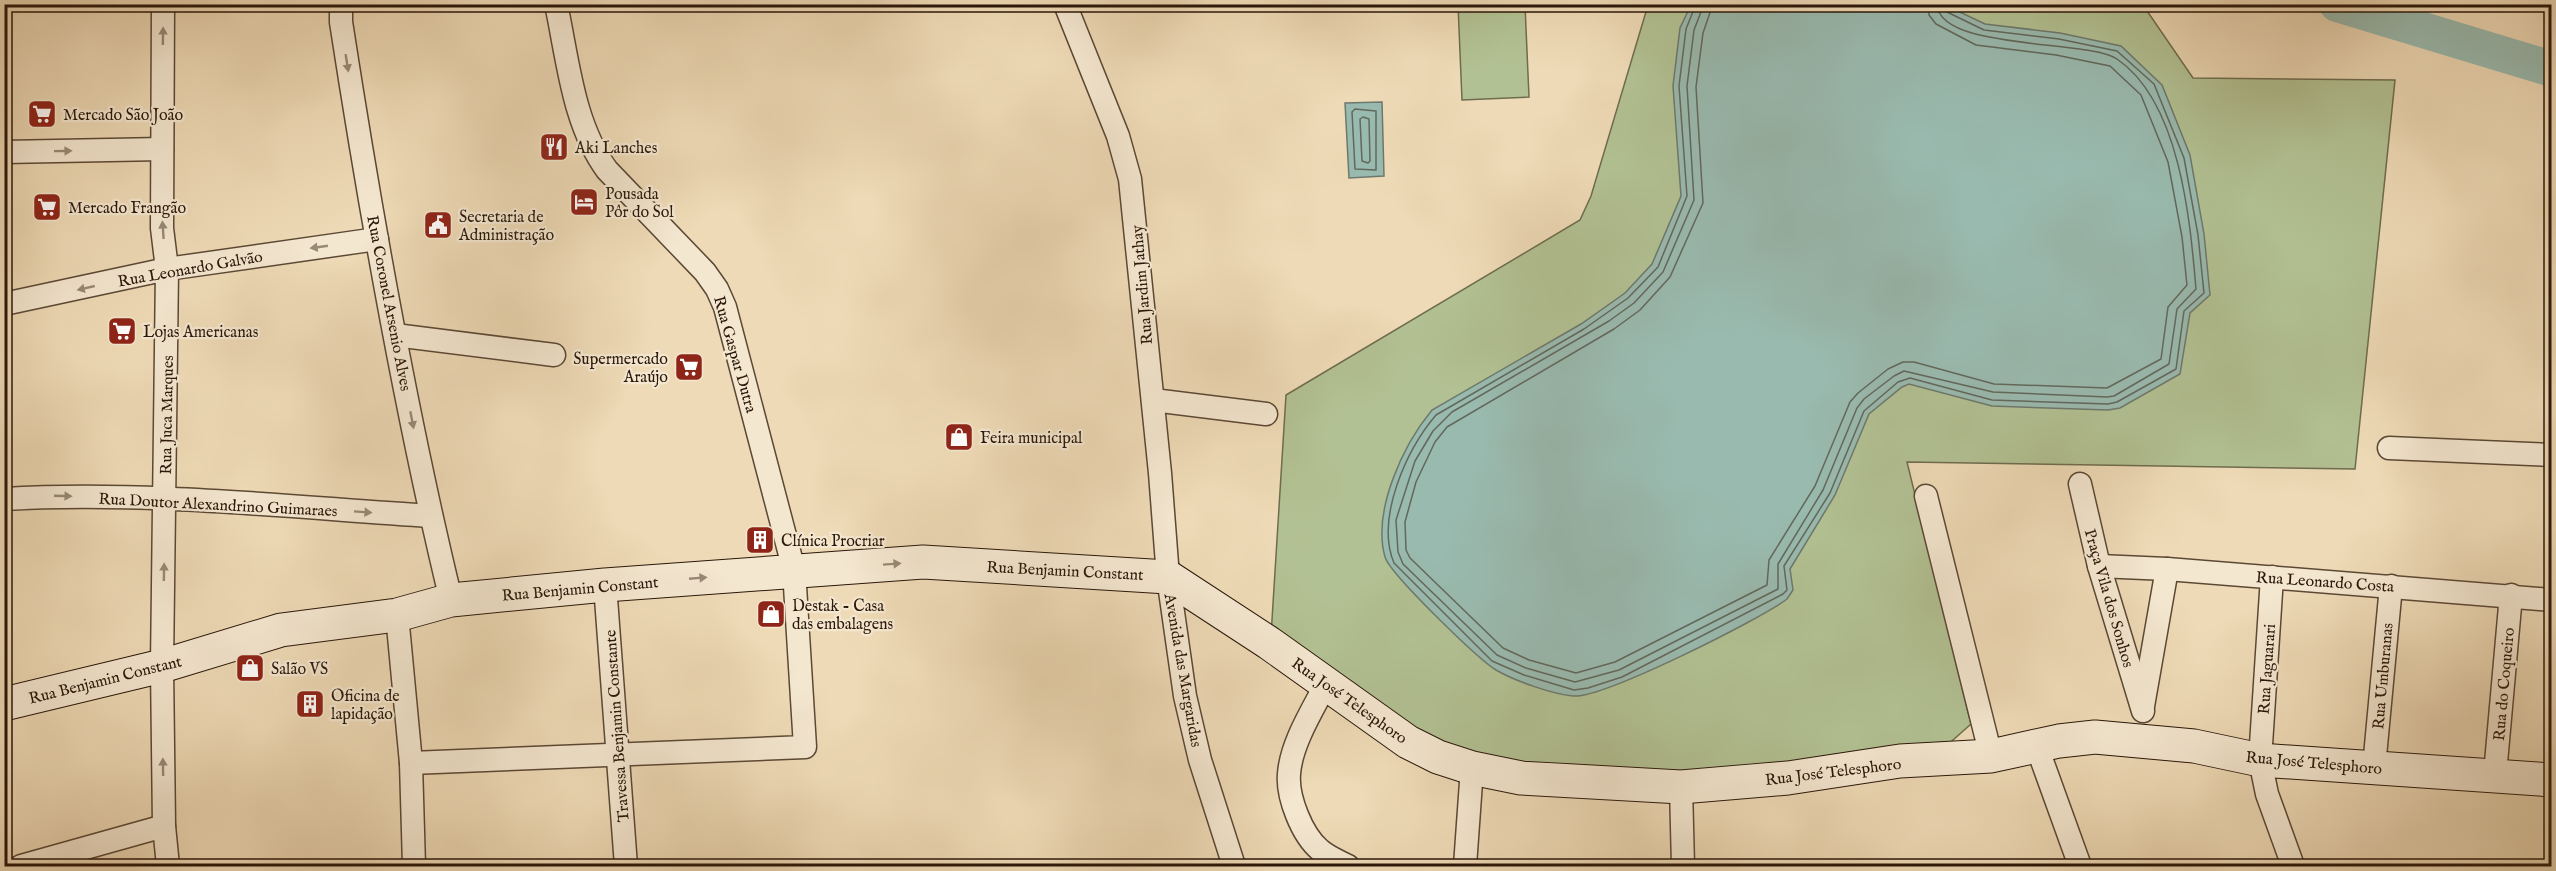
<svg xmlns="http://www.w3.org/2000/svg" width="2556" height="871" viewBox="0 0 2556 871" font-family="'IM FELL English',serif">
	<rect width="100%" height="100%" fill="#eedab6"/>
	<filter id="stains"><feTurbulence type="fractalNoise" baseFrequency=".00333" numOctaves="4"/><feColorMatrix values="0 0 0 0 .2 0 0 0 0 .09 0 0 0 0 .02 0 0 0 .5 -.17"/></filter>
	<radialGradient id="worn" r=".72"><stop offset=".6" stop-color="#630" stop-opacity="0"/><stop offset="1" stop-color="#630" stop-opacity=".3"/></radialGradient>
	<g fill="#b2c193" stroke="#6e6c4e" stroke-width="1.5">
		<path d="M1458,5h67l4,92 -67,3z"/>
		<path d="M1648,5h495l50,73 202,2 -40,389 -448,-7 64,262 -27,24 -339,31 -190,-38 -144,-105 15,-241 294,-175 11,-24z"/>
	</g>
	<g fill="#99baaf" stroke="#6d796d" stroke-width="1.5">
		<path d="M1691,5h254l40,19 75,9 61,13 41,39 28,70 14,79 6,61 -20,18 -10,61 -60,34 -12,2 -116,-4 -83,-22 -7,3 -33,27 -34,81 -45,74 3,21 -6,9c-26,20 -185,100 -214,97 -21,-2 -58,-15 -77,-26 -18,-11 -106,-96 -111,-113 -13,-46 18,-112 47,-147l149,-86 44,-31 27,-29 29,-68 -8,-110 7,-58z"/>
		<path d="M1382,102l2,74 -35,2 -4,-75z"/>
	</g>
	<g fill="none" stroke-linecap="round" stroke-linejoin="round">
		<g stroke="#62685c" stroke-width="1.5">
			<path d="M1696,4l-10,25 -7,57 8,110 -29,71 -30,31 -44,31 -148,86c-29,34 -61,103 -42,148l98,98 32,14 50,15 14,-2 34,-11 161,-83 4,-4 -3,-24 46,-73 34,-82 34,-29 12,-4 82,22 116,4 9,-2 59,-33 8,-58 20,-18 -6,-58 -14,-77 -30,-74 -37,-33 -58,-12 -75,-9 -37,-18 -3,-8"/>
			<path d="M1704,4l-10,26 -7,56 7,114 -31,72 -29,31 -25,18 -157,91 -19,19 -18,30 -19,59 2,32 5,12 94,91 29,13 49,14 44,-12 159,-81v-25l45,-74 34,-82 7,-9 30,-23 10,-5 89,21 114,5 7,-1 55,-32 8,-55 19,-20c-6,-70 -16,-187 -79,-230 -30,-20 -178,-8 -180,-55"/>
			<path d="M1713,4l-10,29 -7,54 7,116 -33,74 -30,33 -26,19 -167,98 -12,15 -19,40 -11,40 1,28 4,8 93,90 26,12 47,13 39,-11 152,-77 2,-25 46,-74 35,-84 8,-9 30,-24 15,-7h11l80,22 113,4 54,-29 7,-52 19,-22 -5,-48 -14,-75 -27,-67 -31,-29 -54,-11 -80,-10 -40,-21 -7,-9 -1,-11"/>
			<path d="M1355,109l21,2v59l-21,-1 -3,-57z"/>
			<path d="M1363,117l6,2 1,42 -2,2 -6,-2 -2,-42z"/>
		</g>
		<path stroke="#99baaf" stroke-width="36" d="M2337,4l215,65"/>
		<g stroke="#5b4835" stroke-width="25">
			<g id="street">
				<path d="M163,4l-1,224 5,41 -5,397 2,160 4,40"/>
				<path d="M341,4v18c30,194 64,388 110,578"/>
				<path d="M1065,4l53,132 12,43 30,294 8,104 17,119 15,64 34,106"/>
				<path d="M4,152l158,-3"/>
				<path d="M4,304l163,-35 210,-30"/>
				<path d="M395,335l159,20"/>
				<path d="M1153,400l113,14"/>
				<path d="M2389,448l163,7"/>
				<path d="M2080,484l19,82 44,145"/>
				<path d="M1926,496l65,260"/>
				<path d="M4,499c142,-8 285,8 427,17"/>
				<path d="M2099,566l68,3 385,31"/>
				<path d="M2272,577l-12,183 7,34 26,72"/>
				<path d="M605,585l21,281"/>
				<path d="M397,615l14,148 3,103"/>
				<path d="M1326,684c-14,27 -35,60 -37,90 -2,23 13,61 31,76 8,7 18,11 28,16"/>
				<path d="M2143,706l24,-137"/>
				<path d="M2037,747l43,119"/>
				<path d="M411,763l394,-16 -11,-177 -69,-263 -8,-18 -12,-17 -98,-102c-34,-46 -39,-110 -51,-166"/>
				<path d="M2374,767l17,-181"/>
				<path d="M2495,774l16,-179"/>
				<path d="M1681,787l2,79"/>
				<path d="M4,865l1,1"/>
				<path d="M21,866l143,-40"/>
				<path d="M1465,866l7,-98"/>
			</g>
		</g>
		<g stroke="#2a170a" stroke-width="35">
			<path id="secondary" d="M4,704l158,-38 119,-36 116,-15 54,-15 154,-15 318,-23 245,15 101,66 139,99 30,15 34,11 49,10 160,9 107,-9 112,-17 91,-5 68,-15 36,-4 99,9 66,14 292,20"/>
		</g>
		<use href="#street" stroke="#f4e7d0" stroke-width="22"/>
		<use href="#secondary" stroke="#f4e7d0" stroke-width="33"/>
	</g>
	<defs><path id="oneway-solid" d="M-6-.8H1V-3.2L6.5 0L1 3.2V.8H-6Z" transform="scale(1.5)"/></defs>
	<g fill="#998977">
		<use href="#oneway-solid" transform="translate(163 36) rotate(-89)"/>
		<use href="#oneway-solid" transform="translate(347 63) rotate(81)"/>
		<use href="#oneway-solid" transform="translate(63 151) rotate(-1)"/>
		<use href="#oneway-solid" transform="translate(163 230) rotate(-94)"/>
		<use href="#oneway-solid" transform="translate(319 247) rotate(172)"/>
		<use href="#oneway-solid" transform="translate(86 288) rotate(167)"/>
		<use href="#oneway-solid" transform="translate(412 420) rotate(79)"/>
		<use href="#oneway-solid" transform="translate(63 496) rotate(2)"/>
		<use href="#oneway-solid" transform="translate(363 512) rotate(4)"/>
		<use href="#oneway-solid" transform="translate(892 564) rotate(-4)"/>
		<use href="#oneway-solid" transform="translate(164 572) rotate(-89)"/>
		<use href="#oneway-solid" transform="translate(698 578) rotate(-5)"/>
		<use href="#oneway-solid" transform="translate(163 767) rotate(-91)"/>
	</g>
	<defs>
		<g id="supermarket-square" transform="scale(1.5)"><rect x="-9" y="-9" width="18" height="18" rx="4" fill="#8f2418" stroke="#f4e7d0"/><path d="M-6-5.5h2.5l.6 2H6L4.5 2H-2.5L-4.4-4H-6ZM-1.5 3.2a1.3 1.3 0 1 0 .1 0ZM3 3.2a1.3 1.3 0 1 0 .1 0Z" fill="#fff"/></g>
		<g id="restaurant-square" transform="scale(1.5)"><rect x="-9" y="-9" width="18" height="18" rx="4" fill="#8f2418" stroke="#f4e7d0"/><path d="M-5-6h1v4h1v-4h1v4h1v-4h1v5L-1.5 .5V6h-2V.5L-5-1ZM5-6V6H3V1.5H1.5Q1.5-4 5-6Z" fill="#fff"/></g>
		<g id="hotel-square" transform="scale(1.5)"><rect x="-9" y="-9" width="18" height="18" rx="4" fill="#8f2418" stroke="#f4e7d0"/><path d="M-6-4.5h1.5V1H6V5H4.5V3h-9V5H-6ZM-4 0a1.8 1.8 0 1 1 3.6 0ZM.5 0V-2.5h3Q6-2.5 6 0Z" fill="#fff"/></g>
		<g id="civic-square" transform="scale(1.5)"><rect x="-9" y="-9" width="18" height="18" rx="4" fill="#8f2418" stroke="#f4e7d0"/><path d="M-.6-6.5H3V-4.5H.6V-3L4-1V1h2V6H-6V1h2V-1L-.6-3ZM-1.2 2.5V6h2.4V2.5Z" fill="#fff"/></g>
		<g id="shop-square" transform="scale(1.5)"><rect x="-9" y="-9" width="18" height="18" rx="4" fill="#8f2418" stroke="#f4e7d0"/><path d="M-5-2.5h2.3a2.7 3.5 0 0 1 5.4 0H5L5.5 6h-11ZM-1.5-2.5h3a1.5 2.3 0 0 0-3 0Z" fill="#fff"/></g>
		<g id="building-square" transform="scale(1.5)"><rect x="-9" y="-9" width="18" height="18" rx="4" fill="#8f2418" stroke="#f4e7d0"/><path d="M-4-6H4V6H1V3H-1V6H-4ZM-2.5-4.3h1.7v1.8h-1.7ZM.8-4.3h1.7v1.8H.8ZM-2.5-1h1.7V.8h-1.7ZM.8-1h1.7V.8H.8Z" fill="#fff"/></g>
	</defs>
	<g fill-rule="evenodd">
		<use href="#supermarket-square" x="42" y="114"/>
		<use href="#restaurant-square" x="554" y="147"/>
		<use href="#hotel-square" x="584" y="202"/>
		<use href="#supermarket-square" x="47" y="207"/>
		<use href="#civic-square" x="438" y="225"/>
		<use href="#supermarket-square" x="122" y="331"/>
		<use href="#supermarket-square" x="689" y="367"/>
		<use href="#shop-square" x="959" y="437"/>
		<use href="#building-square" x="760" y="540"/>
		<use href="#shop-square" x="771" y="614"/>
		<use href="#shop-square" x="250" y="668"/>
		<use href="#building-square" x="310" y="704"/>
	</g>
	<g text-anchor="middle" stroke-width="4.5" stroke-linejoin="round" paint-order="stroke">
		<g font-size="16" fill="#2a170a" stroke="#f4e7d0" text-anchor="start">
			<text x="63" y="120">Mercado São João</text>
			<text x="575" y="153">Aki Lanches</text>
			<text x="605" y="199">Pousada<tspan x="605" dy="18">Pôr do Sol</tspan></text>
			<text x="68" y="213">Mercado Frangão</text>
			<text x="459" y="222">Secretaria de<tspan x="459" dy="18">Administração</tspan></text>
			<text x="143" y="337">Lojas Americanas</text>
			<text x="668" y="364" text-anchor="end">Supermercado<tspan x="668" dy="18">Araújo</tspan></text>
			<text x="980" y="443">Feira municipal</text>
			<text x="781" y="546">Clínica Procriar</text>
			<text x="792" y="611">Destak - Casa<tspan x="792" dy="18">das embalagens</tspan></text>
			<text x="271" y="674">Salão VS</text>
			<text x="331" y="701">Oficina de<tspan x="331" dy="18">lapidação</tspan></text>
		</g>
		<g font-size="16" fill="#2a170a" stroke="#f4e7d0">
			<text transform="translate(190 268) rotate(-10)" y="6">Rua Leonardo Galvão</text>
			<text transform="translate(1141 285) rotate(-95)" y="6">Rua Jardim Jathay</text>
			<text transform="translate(390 303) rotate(79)" y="6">Rua Coronel Arsenio Alves</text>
			<text transform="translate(736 354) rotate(74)" y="6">Rua Gaspar Dutra</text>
			<text transform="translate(166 415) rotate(-89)" y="6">Rua Juca Marques</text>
			<text transform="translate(218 504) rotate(3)" y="6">Rua Doutor Alexandrino Guimaraes</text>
			<text transform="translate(1065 570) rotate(3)" y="6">Rua Benjamin Constant</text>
			<text transform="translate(2325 581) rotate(4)" y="6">Rua Leonardo Costa</text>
			<text transform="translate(580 588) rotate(-5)" y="6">Rua Benjamin Constant</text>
			<text transform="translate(2110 598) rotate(74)" y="6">Praça Vila dos Sonhos</text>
			<text transform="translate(2266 669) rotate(-86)" y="6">Rua Jaguarari</text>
			<text transform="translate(1184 670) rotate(80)" y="6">Avenida das Margaridas</text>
			<text transform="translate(2382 676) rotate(-85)" y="6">Rua Umburanas</text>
			<text transform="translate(105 679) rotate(-14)" y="6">Rua Benjamin Constant</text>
			<text transform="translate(2503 684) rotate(-85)" y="6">Rua do Coqueiro</text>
			<text transform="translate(1350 700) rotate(35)" y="6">Rua José Telesphoro</text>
			<text transform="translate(616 726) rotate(-94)" y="6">Travessa Benjamin Constante</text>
			<text transform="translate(2314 762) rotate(5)" y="6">Rua José Telesphoro</text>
			<text transform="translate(1833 771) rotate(-7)" y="6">Rua José Telesphoro</text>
		</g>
	</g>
	<rect width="2556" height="871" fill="none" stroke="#eedab6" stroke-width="24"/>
	<rect x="6" y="6" width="2544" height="859" fill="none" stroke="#2a170a" stroke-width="3"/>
	<rect x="12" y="12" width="2532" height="847" fill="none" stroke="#2a170a" stroke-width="1.5"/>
	<rect width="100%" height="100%" filter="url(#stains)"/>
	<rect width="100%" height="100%" fill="url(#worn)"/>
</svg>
